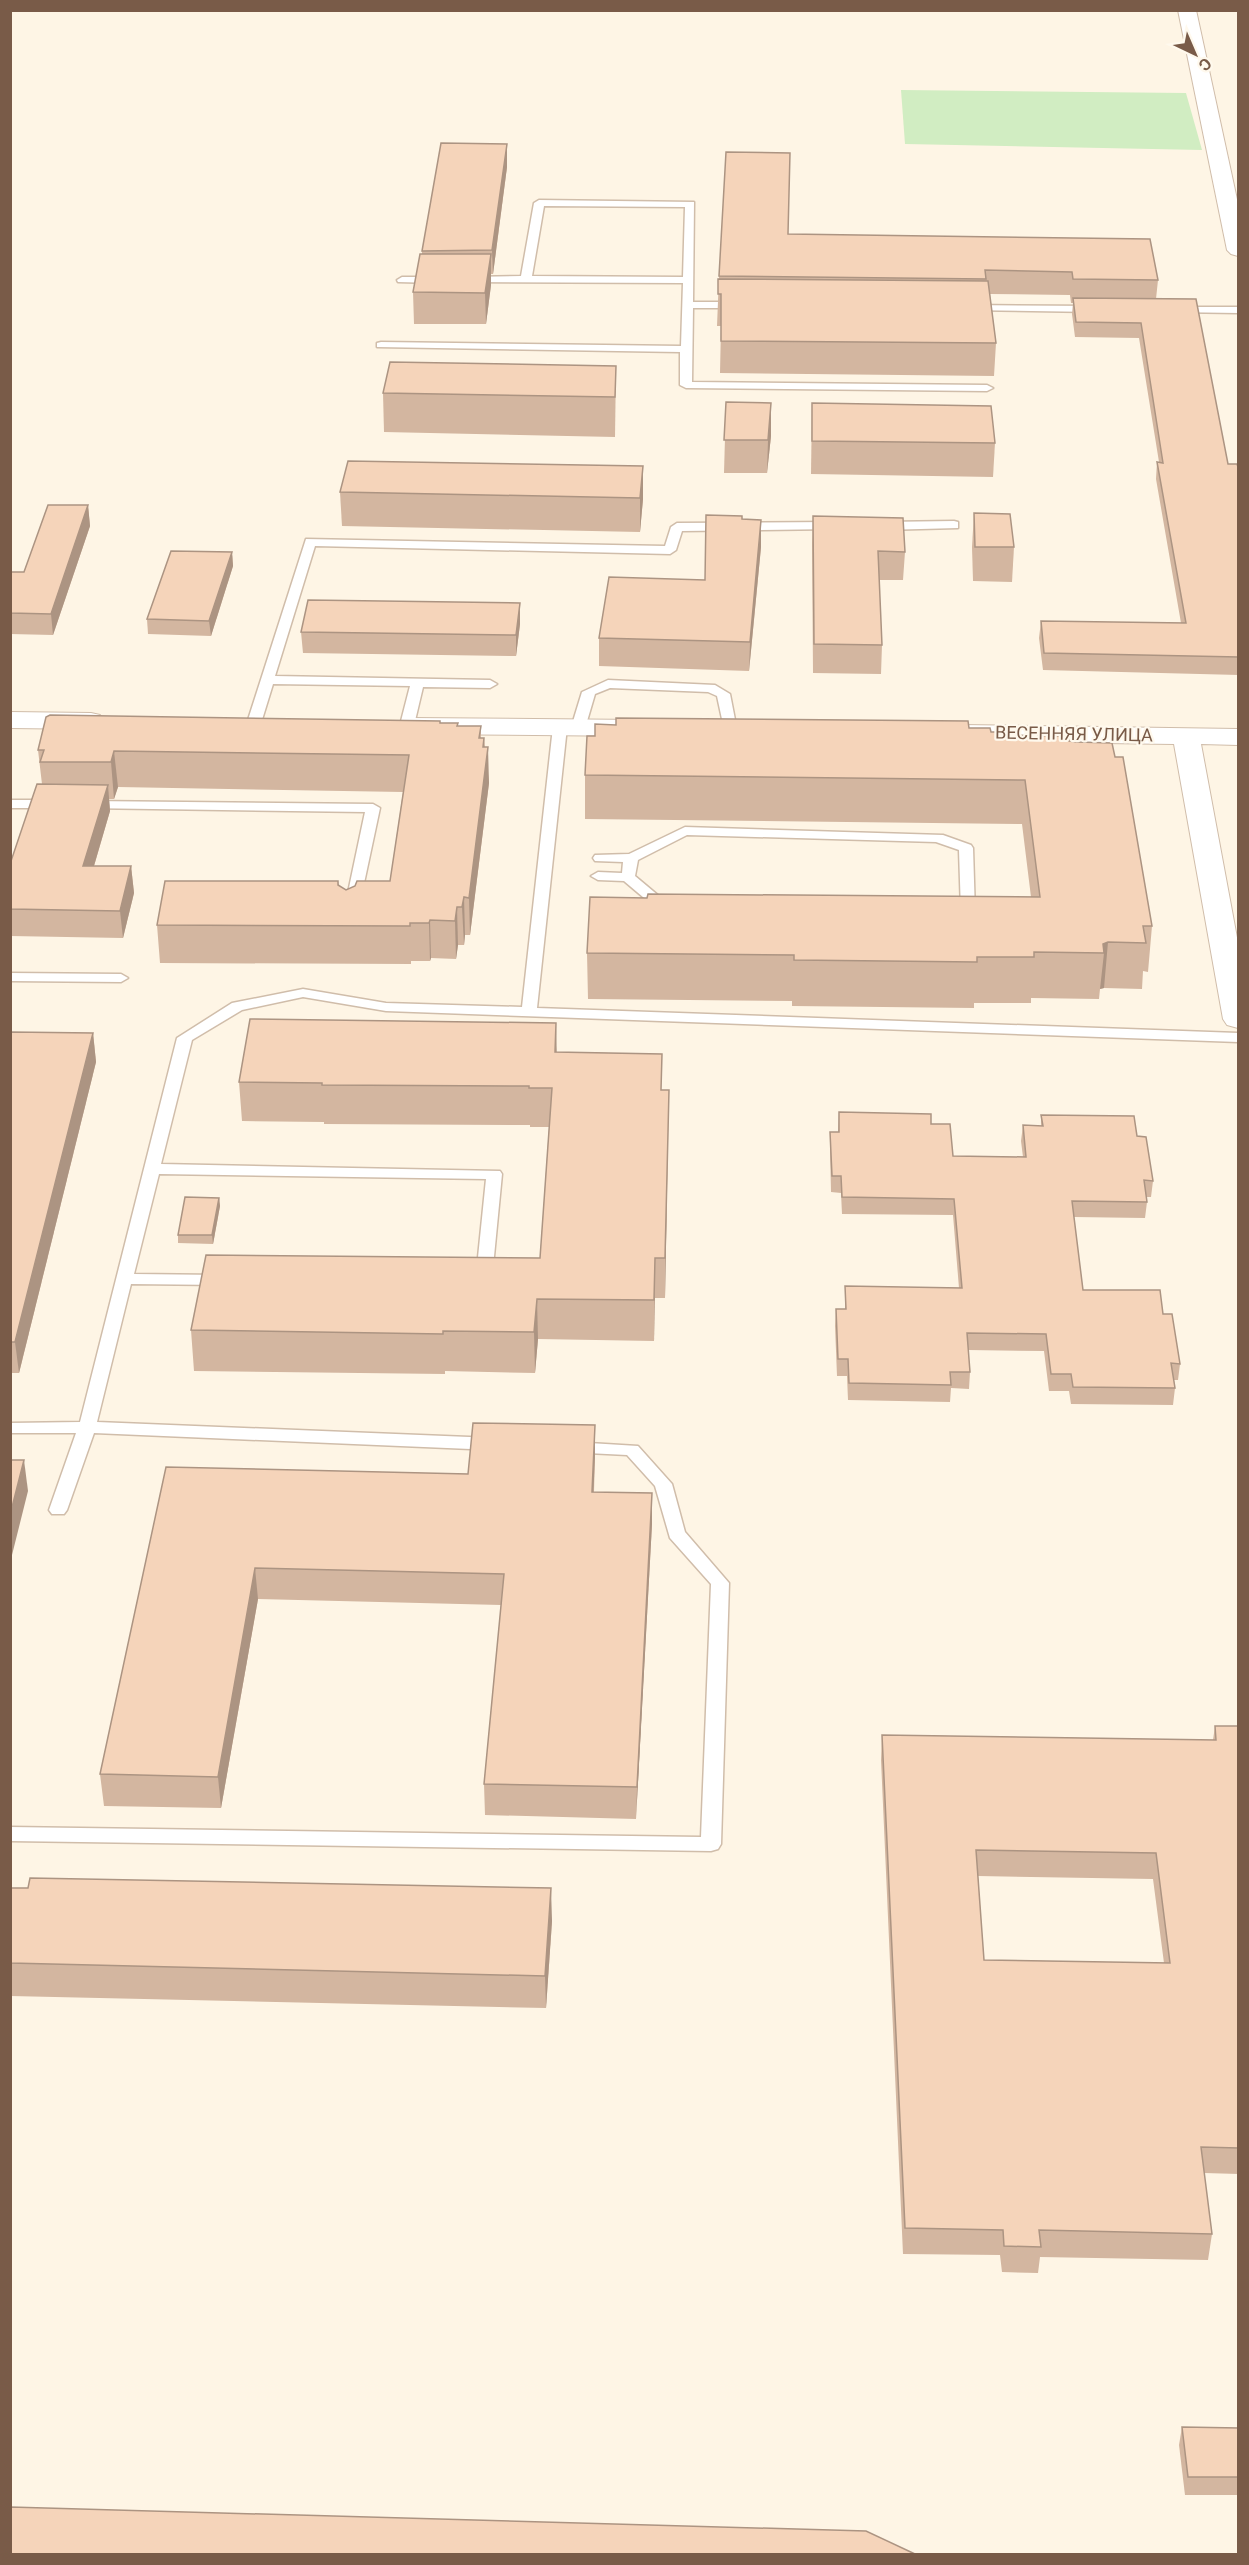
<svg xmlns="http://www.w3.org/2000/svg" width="1249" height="2565" viewBox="0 0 1249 2565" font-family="Roboto,sans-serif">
	<rect width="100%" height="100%" fill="#fef5e5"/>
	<path fill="#d1edc2" d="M901,90l285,3 16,57 -297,-6z"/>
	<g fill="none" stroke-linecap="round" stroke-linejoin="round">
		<g stroke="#d0bdaa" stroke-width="3">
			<g id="lane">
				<path d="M539,200l155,2 -1,100h47l5,3 -5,3h-47l-1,74 295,3 6,3 -6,3 -301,-3 -6,-3v-33l-303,-5v-4l4,-1 300,4 2,-63 -217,-1 -1,-2 5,-3 51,-1 13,-73zM544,206l141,1 -2,70 -151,-1z"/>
				<path d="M402,277h33l5,3 -5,3 -37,-1 -1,-2z"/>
				<path d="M969,305l125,1 5,3 -5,3 -129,-2 -1,-2z"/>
				<path d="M1176,307h62v6l-66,-1 -1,-2z"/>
				<path d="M954,521l4,1v6l-75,2 -6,-4 6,-4z"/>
				<path d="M833,522l4,1v6l-155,2 -6,19 -6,4 -355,-8 -40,130 215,4 7,4 -7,4 -67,-1 -9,38 -7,4 -7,-4 10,-39 -137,-2 -12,39 -7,4 -7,-4 59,-184 359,7 6,-19 6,-4z"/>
				<path d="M608,680l107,5 15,9 7,36 -7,4 -5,-1 -8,-37 -9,-4 -98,-4 -15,6 -10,34 -7,4 -5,-1 -2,-3 11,-36z"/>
				<path d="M560,723l7,4 -30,281 701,25v9l-852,-31 -83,-14 -61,13 -50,30 -31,124 339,7 2,3 -10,103 -8,5 -8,-5 10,-98 -327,-5 -25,100 88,1 8,5 -8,5 -91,-1 -34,138 397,16 6,2 3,4 -3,4 -6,2 -400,-17 -27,77 -3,4h-12l-3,-4 27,-77h-66v-10l70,-1 97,-384 55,-35 71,-14 83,14 136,4 31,-280z"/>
				<path d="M10,800h42l7,4 -7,4h-42z"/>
				<path d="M89,801l284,3 7,4 -20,94 -7,4 -7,-4 19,-90 -281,-4 -2,-3 2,-3z"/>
				<path d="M685,827l258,8 28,10 2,3 2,66 -2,3 -30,10 -269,-7 -5,-1 -45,-38 -26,-1 -7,-4 7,-4 24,1 1,-11 -28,-1 -2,-3 2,-3 34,-1zM687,835l249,7 23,8 2,62 -19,7 -264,-7 -43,-36 3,-16z"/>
				<path d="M10,973l111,1 7,4 -7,4 -111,-1z"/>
				<path d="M573,1442l65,4 34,38 13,48 44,51 -8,261 -3,5 -7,2 -701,-10v-14l691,10 10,-253 -41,-46 -15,-52 -28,-31 -60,-3 -3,-4 3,-4z"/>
			</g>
		</g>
		<g stroke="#d0bdaa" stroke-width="2">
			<g id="street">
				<path d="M1178,10h18l42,194v52l-7,-2 -4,-4z"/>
				<path d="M10,712l81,1 9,2 4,6 -4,6 -9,2 -81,-1z"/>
				<path d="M412,718l228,2 9,2 4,6 -4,6 -9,2 -228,-2 -9,-2 -4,-6 4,-6z"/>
				<path d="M961,725l277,4v16l-37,-1 37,199v85l-11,-3 -4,-6 -49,-275 -213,-3 -9,-2 -4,-6 4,-6z"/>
			</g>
		</g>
		<use href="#lane" fill="#fff" fill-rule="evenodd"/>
		<use href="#street" fill="#fff" fill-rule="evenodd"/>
	</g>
	<g fill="#d3b6a0" fill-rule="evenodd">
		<path d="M507,144v23l-14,107h-2v11l-5,39h-72l-1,-32 9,-38v-3z"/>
		<path d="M788,234l370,46 -2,19 72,165 11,6v205l-196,-5 -4,-32 2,-17 140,2 -25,-144 1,-17h2l-20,-124 -64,-1 -3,-23 1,-11h-2l-1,-8 -80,-1 6,49 -2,33 -274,-3 1,-47h-4l2,-50z"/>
		<path d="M616,366l-1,71 -231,-5 -1,-39z"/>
		<path d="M726,402l45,1v33l-4,37h-43z"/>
		<path d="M812,403l183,40 -2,34 -182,-3z"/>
		<path d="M643,466v33l-3,33 -298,-6 -2,-34z"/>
		<path d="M88,505l2,21 -37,109 -43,-1v-62h14z"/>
		<path d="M974,513l40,34 -2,35 -39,-1 -1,-34z"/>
		<path d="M813,516l92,36 -2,28h-24l3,65 -1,29 -68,-1 -1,-129z"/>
		<path d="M742,519l19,28 -12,124 -150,-5v-28l106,-58z"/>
		<path d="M232,552l1,14 -22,70 -63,-2 -1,-15z"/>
		<path d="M520,624l-4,32 -213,-3 -2,-21z"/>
		<path d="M440,723l18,3h23v12h3l5,45 -19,152h-5l-1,10h-6l-2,14 -25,-1 -1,3h-19v3l-251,-1 -3,-38 181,-44 1,5 7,4 44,-9 13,-89 -285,-5 -4,12h-5l1,12 -16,55h37l3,27 -11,45 -113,-2v-72l32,-80 -4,-34z"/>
		<path d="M969,728l37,7 63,6 83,185 -4,46 -5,-1 -1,18 -38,-1 -4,1 -1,10 -68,-1v5h-57v5l-182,-2v-5l-204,-2 -1,-46 60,-55 384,-1 -9,-73 -437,-5v-44z"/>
		<path d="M10,1032l83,1 3,29 -77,311h-9z"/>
		<path d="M556,1052l106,2 -1,36h8l-4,208h-10l-1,43 -116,-2 -3,34 -90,-2v3l-251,-3 -3,-41 349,-72 9,-131h-19v-2l-206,-1v-2l-82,-1 -3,-39z"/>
		<path d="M839,1112l92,12 22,32 70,1 -2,-16 2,-16 18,1v-11l96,21 16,45 -2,16h-5l1,5 -2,16 -71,-1 9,73 80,24 17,50 -2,16h-4l1,8 -2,17 -102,-1 -2,-13h-20l-5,-40 -76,-1 2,22 -1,17 -18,-1 -1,14 -102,-2 -1,-24h-10l-2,-50 1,-17h9v-23l114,2 -6,-73 -111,-1 -1,-21 -10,-1 -1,-44v-16h8z"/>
		<path d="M219,1198l1,8 -7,38 -35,-1v-8z"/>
		<path d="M595,1456l-1,36 58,32 -16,295 -151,-4 -1,-31 17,-179 -243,-6 -37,209 -117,-2 -4,-32 66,-307 302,7z"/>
		<path d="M1215,1726h24v448l-35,-1 8,61 -4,26 -168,-3 -2,16 -36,-1 -2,-17 -97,-1 -22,-494 1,-25 331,5zM978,1876l175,3 11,84 -180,-3z"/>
		<path d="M10,1888l542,33 -6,87 -536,-12z"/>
		<path d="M1182,2427l57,1v67h-54l-6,-50z"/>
	</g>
	<g fill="#ac9482">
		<path d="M507,144v23l-14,107 -1,-24z"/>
		<path d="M491,254v31l-5,39 -1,-31z"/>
		<path d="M771,403v33l-4,37 1,-33z"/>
		<path d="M643,466v33l-3,33v-34z"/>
		<path d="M88,505l2,21 -37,109 -2,-21z"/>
		<path d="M761,520v27l-12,124 1,-29z"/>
		<path d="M232,552l1,14 -22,70 -2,-15z"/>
		<path d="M520,603v21l-4,32v-21z"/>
		<path d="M484,738l1,34 3,-25 1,36 -19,152 -1,-37z"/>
		<path d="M114,751l4,36 -4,12 -3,-37z"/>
		<path d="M108,785l2,26 -24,82 -3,-27z"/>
		<path d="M131,866l3,27 -11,45 -3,-27z"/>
		<path d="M464,897l1,38 -1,10 -2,-38z"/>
		<path d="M457,907l1,38 -2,14 -1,-38z"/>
		<path d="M430,920l1,38 -1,3 -1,-38z"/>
		<path d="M1108,942l-4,46 -4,1 4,-36 -1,-9z"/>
		<path d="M556,1023l1,39 -2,-10z"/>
		<path d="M93,1033l3,29 -77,311 -4,-31z"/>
		<path d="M669,1090l-1,40 -3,168v-40z"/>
		<path d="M219,1198l1,8 -7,38 -1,-9z"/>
		<path d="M655,1258v40l-1,43z"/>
		<path d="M537,1299l1,40 -3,34 -1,-41z"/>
		<path d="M595,1425v31l-3,67v-31z"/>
		<path d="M24,1460l4,31 -18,72v-48z"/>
		<path d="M652,1493v31l-16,295 1,-32z"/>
		<path d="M255,1568l3,31 -37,209 -3,-31z"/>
		<path d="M551,1888l1,33 -6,87 -1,-32z"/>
	</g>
	<g fill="#f5d4ba" stroke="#ac9482" stroke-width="1.5" fill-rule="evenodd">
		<path d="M441,143l66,1 -15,106 -70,1z"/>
		<path d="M726,152l64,1 -2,81 362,5 8,41 -85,-1 -1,-7 -87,-2 1,9 -267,-3z"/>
		<path d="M420,254h71l-6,39 -72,-1z"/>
		<path d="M718,279l270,2 8,62 -275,-2v-47h-3z"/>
		<path d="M1073,298l123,1 32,165h9l2,6v187l-195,-4 -3,-32 145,2 -29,-161 6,1 -22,-140 -65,-1z"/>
		<path d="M390,362l226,4 -1,31 -232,-4z"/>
		<path d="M726,402l45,1 -3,37h-44z"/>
		<path d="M812,403l179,3 4,37 -183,-2z"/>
		<path d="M348,461l295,5 -3,32 -300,-6z"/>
		<path d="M48,505h40l-37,109 -41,-1v-41h14z"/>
		<path d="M974,513l36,1 4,33h-39z"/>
		<path d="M706,515l36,1v3l19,1 -11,122 -151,-4 10,-61 96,3z"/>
		<path d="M813,516l90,2 2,34 -27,-1 4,94 -68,-1z"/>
		<path d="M171,551l61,1 -23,69 -62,-2z"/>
		<path d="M308,600l212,3 -4,32 -215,-3z"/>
		<path d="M50,715l390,6v2h18l-1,3h24l-2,12h5l-1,9h5l-19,151 -5,-1 -2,10h-5l-2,14 -25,-1 -1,3h-19v3l-253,-1 8,-44h173v4l8,5 9,-4 2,-5h33l19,-126 -295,-4 -3,11h-71l4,-12h-6l8,-33z"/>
		<path d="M616,718l352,3 1,7h21l1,4h15v3l62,1 1,5 8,1 35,1 3,14h8l29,169h-9l3,17 -38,-1 -5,2 1,9 -70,-1v5h-57v5l-183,-2v-5l-207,-2 3,-56 57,1 1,-4 392,3 -15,-117 -440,-5 2,-39h8v-12l21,1z"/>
		<path d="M37,784l71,1 -25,81h48l-11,45 -110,-2v-45z"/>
		<path d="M250,1019l306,4 -1,29 107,2 -1,36h8l-4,168h-10l-1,42 -117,-1 -3,33 -91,-1v3l-252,-4 15,-75 334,3 12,-170h-23v-2l-207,-1v-2l-83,-1z"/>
		<path d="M10,1032l83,1 -78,309h-5z"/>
		<path d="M839,1112l92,2v10h19l3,32 73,1 -3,-32 20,1 -2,-11 93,1 3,20 9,1 7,44 -9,-1 3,22 -75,-1 11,89h77l3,24h9l8,50 -9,-1 4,25 -102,-1 -2,-13h-20l-5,-40 -79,-1 3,39h-20l1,13 -102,-2 -1,-24h-10l-2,-50h10l-1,-23 117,2 -8,-89 -112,-2 -1,-21h-9l-2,-44h9z"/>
		<path d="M185,1197l34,1 -7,37h-34z"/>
		<path d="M473,1423l122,2 -3,67 60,1 -15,294 -153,-3 20,-210 -249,-6 -37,209 -118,-3 66,-307 302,7z"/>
		<path d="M10,1460h14l-14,55z"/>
		<path d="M1215,1726h24v422l-38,-1 11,87 -173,-4 2,17 -37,-1 -1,-16 -98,-2 -23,-493 334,5zM976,1850l180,3 14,110 -186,-3z"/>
		<path d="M30,1878l521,10 -6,88 -535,-13v-75h18z"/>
		<path d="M1182,2427l57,1v49h-51z"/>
		<path d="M10,2507l856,24 49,23h-905z"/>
	</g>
	<g text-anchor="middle" stroke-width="4.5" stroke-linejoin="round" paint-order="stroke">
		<g font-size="18" fill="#795b48" stroke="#fff9ed">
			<text transform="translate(1074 734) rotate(1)" y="6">ВЕСЕННЯЯ УЛИЦА</text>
		</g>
	</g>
	<rect width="1249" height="2565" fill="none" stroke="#795b48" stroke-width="24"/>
	<g transform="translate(1195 54) rotate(136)" stroke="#fff9ed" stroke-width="4.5" paint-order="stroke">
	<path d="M0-4.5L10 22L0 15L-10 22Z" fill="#795b48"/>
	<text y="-9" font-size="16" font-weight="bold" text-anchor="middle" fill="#795b48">С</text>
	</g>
</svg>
